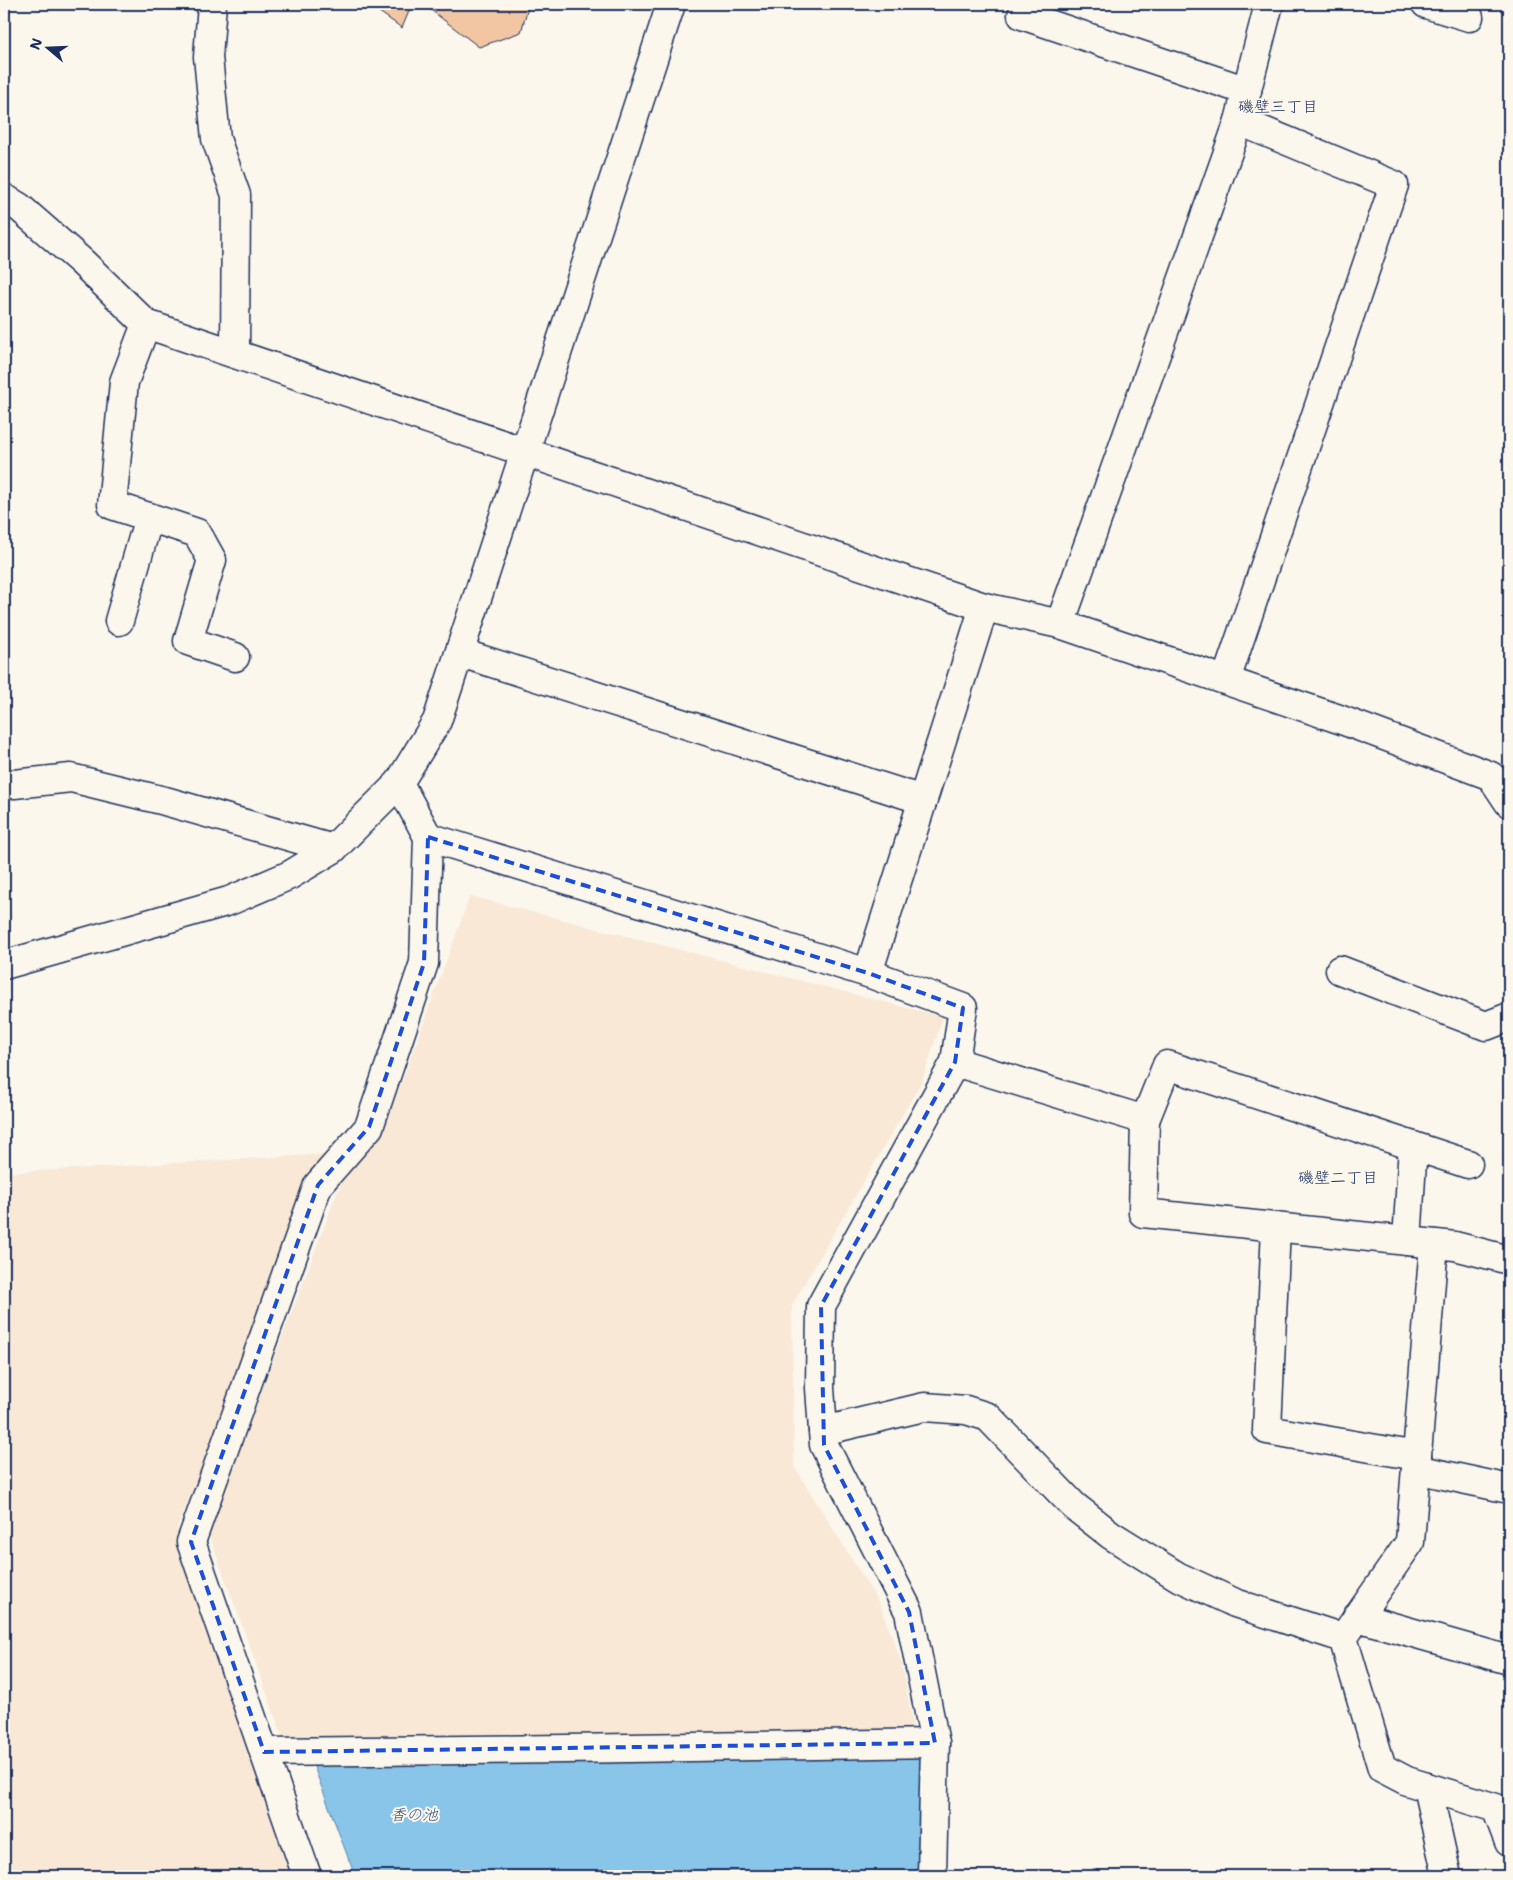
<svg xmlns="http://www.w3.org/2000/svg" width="1513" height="1880" viewBox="0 0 1513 1880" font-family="'Shantell Sans','Klee One',sans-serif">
	<rect width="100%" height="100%" fill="#fbf7ec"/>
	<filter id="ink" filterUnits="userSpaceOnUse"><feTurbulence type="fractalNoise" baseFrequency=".02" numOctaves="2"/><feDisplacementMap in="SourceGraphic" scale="10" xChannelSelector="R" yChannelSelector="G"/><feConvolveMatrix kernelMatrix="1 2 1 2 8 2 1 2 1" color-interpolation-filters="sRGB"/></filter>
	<g filter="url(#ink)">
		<g fill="#f9e8d6">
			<path d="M470,896l473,121 -21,64 -130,224 2,161 85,137 22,58 13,69 -631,8 -75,-206 132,-347 48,-65z"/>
			<path d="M330,1154l-153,374 137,348h-310v-703z"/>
		</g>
		<path fill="#89c5e9" stroke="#5d89b1" d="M308,1751l613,4v121h-566z"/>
		<g fill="#f3c6a3" stroke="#1b2f5e">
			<path d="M368,4h44l-10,24z"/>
			<path d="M423,4h106l-8,28 -42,15z"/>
		</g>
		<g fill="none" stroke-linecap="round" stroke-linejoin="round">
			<g stroke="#1b2f5e" stroke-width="31">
				<g id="minor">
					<path d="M212,4l-4,53 8,82 20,56 -1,158"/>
					<path d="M1426,4l43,13"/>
					<path d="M1022,15l225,76"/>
					<path d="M4,198l15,9 63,55 64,62 838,283 76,17 279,95 152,57 18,27"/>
					<path d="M146,324l-22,58 -12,123 85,28 15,27 -24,81 47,16"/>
					<path d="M119,621l30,-104"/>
					<path d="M1060,624l179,-503 30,-117"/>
					<path d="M461,653l462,147"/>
					<path d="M1226,680l168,-495 -155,-64"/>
					<path d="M4,783l10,1 57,-6 94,23 168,48"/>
					<path d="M428,837l440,136 116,-366"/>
					<path d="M4,965l225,-64 61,-26 43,-26 66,-66 38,-62 234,-717"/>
					<path d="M1340,970l146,56 23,-9"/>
					<path d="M868,973l95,35 -8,54"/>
					<path d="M1145,1120l-2,93 312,33 54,14"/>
					<path d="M1276,1227l-9,203 150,26"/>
					<path d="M1407,1241l6,-95"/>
					<path d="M823,1431l101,-24 42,3 22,7 86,89 37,29 66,41 58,27 108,35 39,130 25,13 89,27 13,34"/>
					<path d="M1416,1469l93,20"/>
					<path d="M1357,1617l152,43"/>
					<path d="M1343,1638l67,-96 24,-298"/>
					<path d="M264,1752l302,-3 369,-6"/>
					<path d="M1427,1787l20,89"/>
					<path d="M307,1876l-116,-334 127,-357 51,-58 55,-164 4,-126 -29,-54"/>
					<path d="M932,1876l3,-133 -26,-131 -85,-167 -4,-57 1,-82 134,-244 190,58 22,-55 301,99"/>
				</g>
			</g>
			<use href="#minor" stroke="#fbf7ec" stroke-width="28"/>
		</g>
	</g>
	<path fill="none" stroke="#1d4ed8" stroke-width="4" stroke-dasharray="10 6" stroke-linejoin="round" d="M428,837l440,136 95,35 -8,54 -134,244 3,139 85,167 26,131 -671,9 -73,-210 127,-357 51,-58 55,-164z"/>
	<g text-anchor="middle" stroke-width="4" stroke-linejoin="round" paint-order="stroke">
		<g font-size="16" fill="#1b2f5e" stroke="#fbf7ec">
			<text x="1278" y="112">磯壁三丁目</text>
			<text x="1338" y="1183">磯壁二丁目</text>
		</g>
		<g font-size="16" font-style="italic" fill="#365481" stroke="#fbf7ec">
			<text x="414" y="1820">香の池</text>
		</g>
	</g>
	<rect width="1513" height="1880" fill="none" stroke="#fbf7ec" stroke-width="20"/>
	<rect x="10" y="10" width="1493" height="1860" fill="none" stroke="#1b2f5e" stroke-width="2" filter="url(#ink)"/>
	<g transform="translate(48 48) rotate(289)" stroke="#fbf7ec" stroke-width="4" paint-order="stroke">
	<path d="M0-4L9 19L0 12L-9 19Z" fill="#1b2f5e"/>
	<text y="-8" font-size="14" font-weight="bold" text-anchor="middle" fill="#1b2f5e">N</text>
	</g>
</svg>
